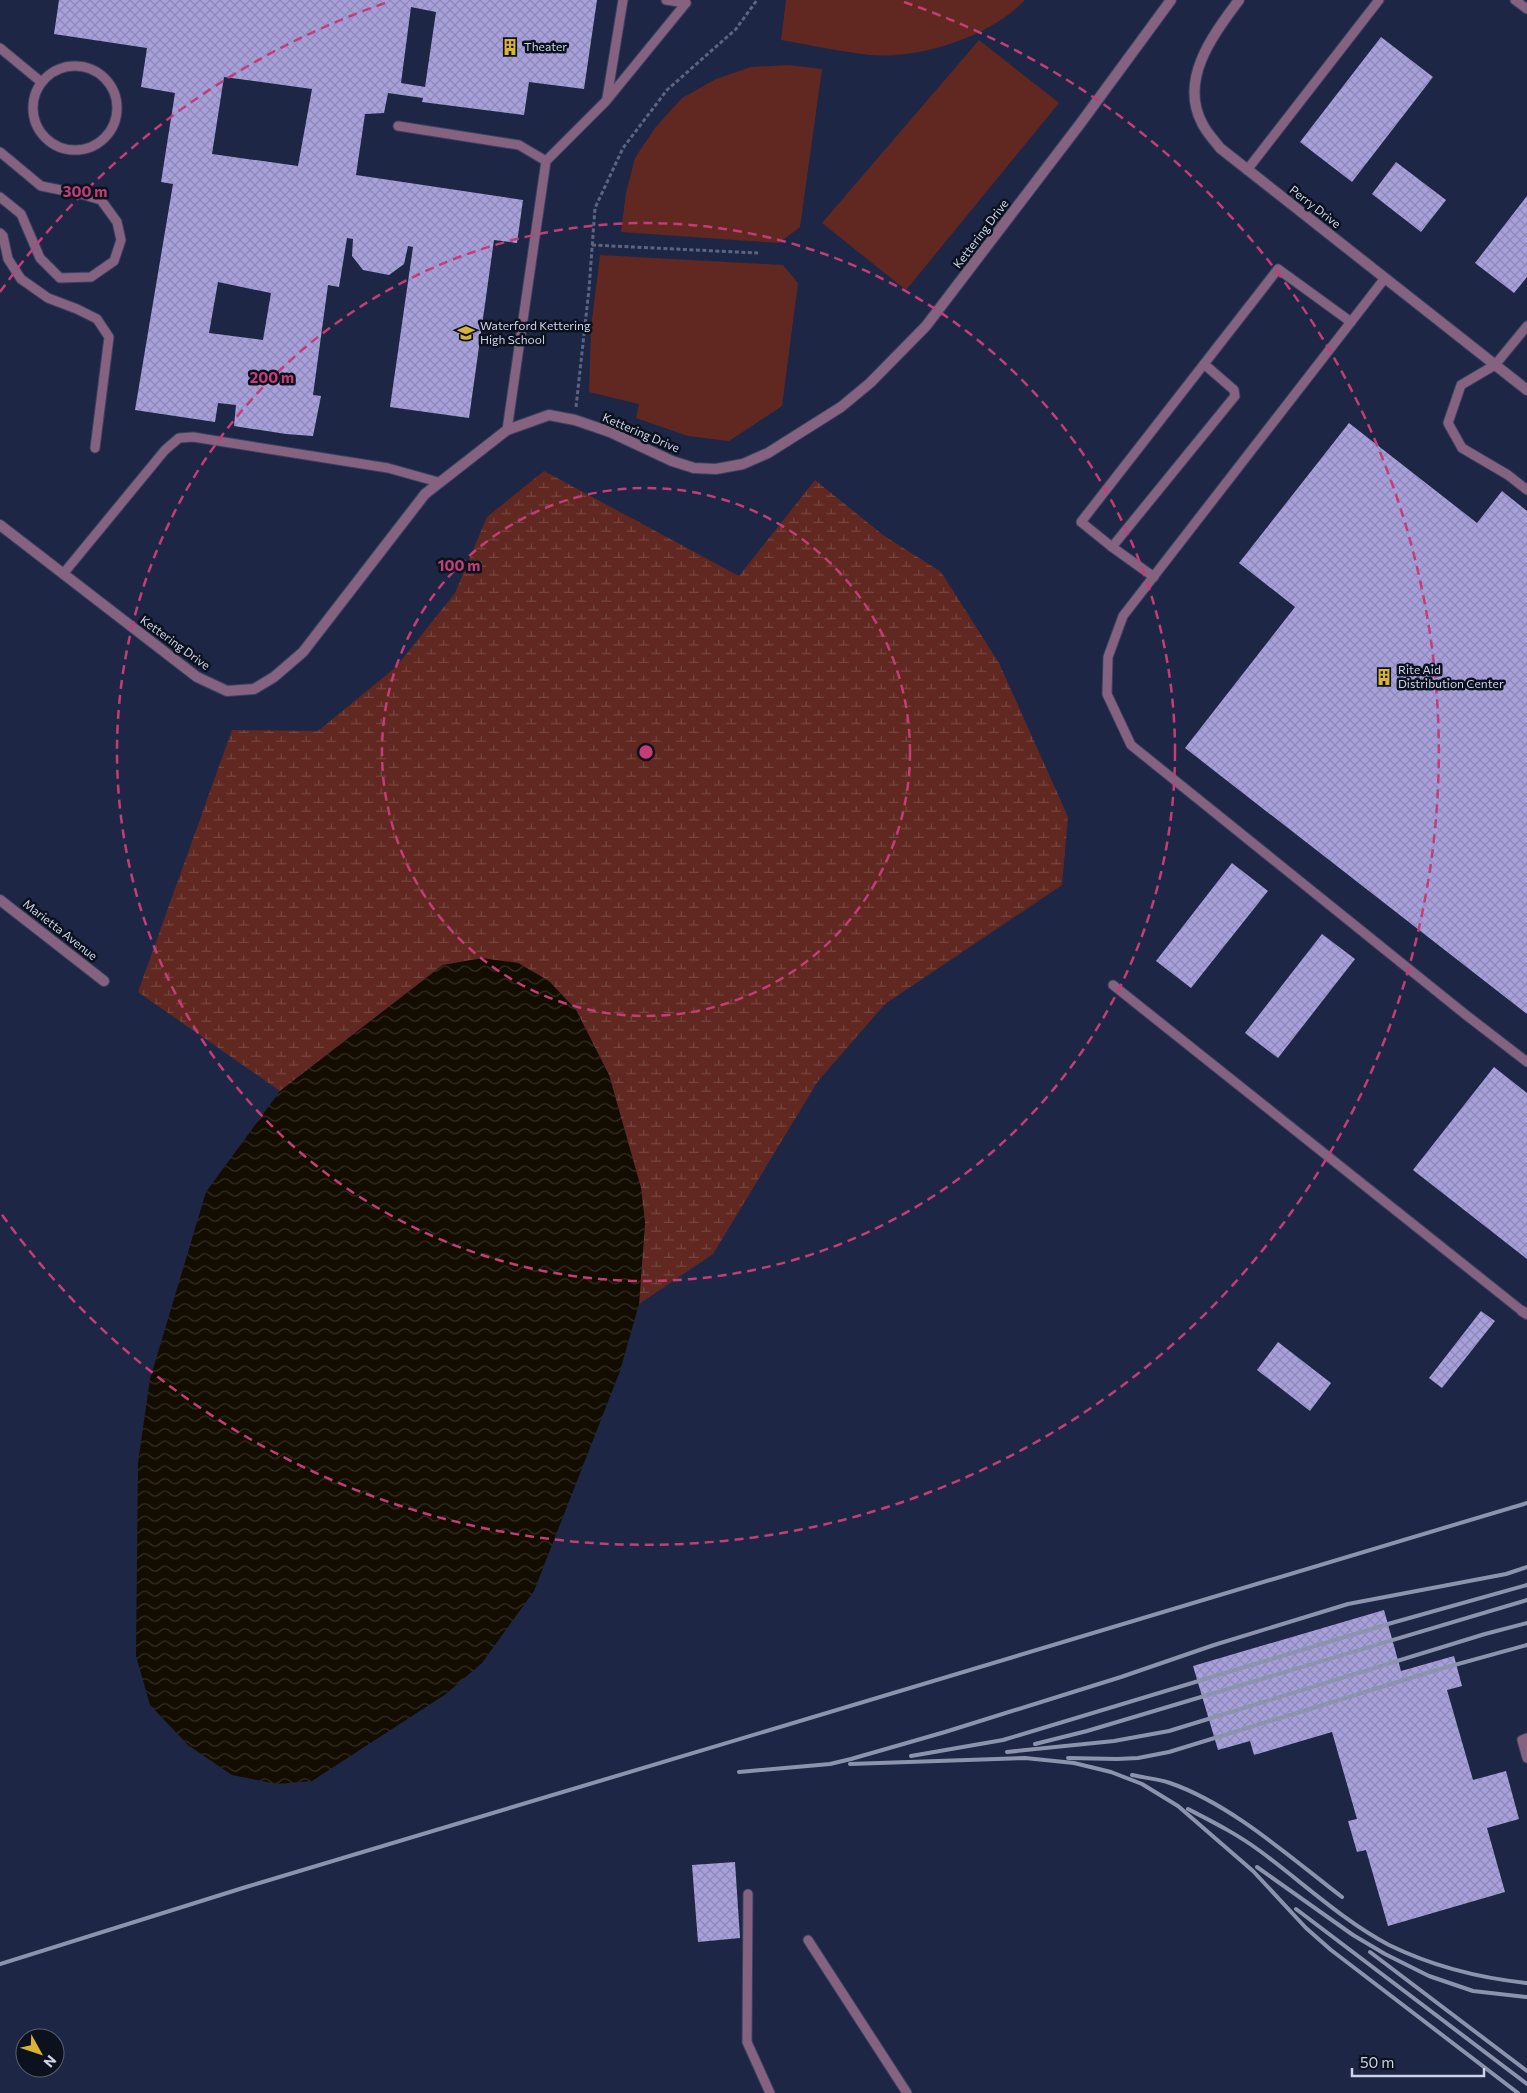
<svg xmlns="http://www.w3.org/2000/svg" width="1527" height="2093" viewBox="0 0 1527 2093" font-family="Commissioner,sans-serif">
	<defs>
		<pattern id="wetland-marsh" width="20" height="14" patternUnits="userSpaceOnUse" patternTransform="scale(1.25)"><rect width="20" height="14" fill="#602820"/><path d="M1 5h8M5 5V1M11 12h8M15 12V8" fill="none" stroke="#764640"/></pattern>
		<pattern id="water-waves" width="16" height="10" patternUnits="userSpaceOnUse" patternTransform="scale(1.25)"><rect width="16" height="10" fill="#130c00"/><path d="M0 5q4-4 8 0t8 0" fill="none" stroke="#342e25"/></pattern>
		<pattern id="building-cross-hatch" width="8" height="8" patternUnits="userSpaceOnUse" patternTransform="scale(1.25)"><rect width="8" height="8" fill="#a8a0db"/><path d="M0 0l8 8M0 8l8-8" fill="none" stroke="#8d88b6"/></pattern>
	</defs>
	<rect width="100%" height="100%" fill="#1e2646"/>
	<path fill="url(#wetland-marsh)" d="M544,471l195,105 76,-96 68,55 58,37 58,91 69,154 -6,68 -177,119 -67,77 -105,173 -74,50 6,-81 -4,-35 -32,-113 -33,-65 -27,-29 -31,-18 -75,2 -163,126 -142,-99 94,-262 86,1 78,-64 59,-74 32,-76z"/>
	<g fill="#602820">
		<path d="M786,0h239c-35,37 -104,59 -154,55 -30,-3 -60,-10 -90,-15z"/>
		<path d="M979,40l80,63 -153,187 -84,-67z"/>
		<path d="M789,65l33,4 -22,158 -21,16 -158,-11 5,-39 9,-35 20,-30 27,-30 34,-19 35,-12z"/>
		<path d="M600,255l183,10 15,18 -16,123 -53,35 -41,-5 -52,-18 3,-14 -50,-12 2,-64z"/>
	</g>
	<path fill="url(#water-waves)" d="M482,958l36,5 31,18 27,29 33,65 32,113 4,35 -6,81 -19,67 -86,220 -52,72 -36,31 -134,87 -35,3 -45,-9 -44,-30 -38,-40 -14,-49 2,-193 12,-84 56,-187 74,-101 163,-126z"/>
	<g fill="url(#building-cross-hatch)" fill-rule="evenodd">
		<path d="M59,0h538l-13,89 -55,-7 -5,33 -102,-13 1,-4 -35,-5 -4,20 -19,1 -9,61 167,25 -6,43 -23,-3 -25,178 -79,-11 23,-160 -5,-1 -4,18 -15,11 -26,-5 -11,-14 1,-17 -6,-1 -8,49 -11,-2 -15,110 8,1 -8,40 -27,-2 -52,-8 2,-21 -18,-2 -3,19 -80,-12 38,-226 -12,-2 14,-89 -34,-6 6,-39 -93,-14zM411,7l25,5 -11,75 -24,-4zM224,77l88,12 -14,77 -86,-12zM218,282l53,11 -8,47 -54,-7z"/>
		<path d="M1381,37l52,40 -81,105 -52,-40z"/>
		<path d="M1396,162l50,38 -25,32 -49,-38z"/>
		<path d="M1527,196v81l-13,16 -39,-30z"/>
		<path d="M1349,423l128,100 25,-32 25,20v503l-342,-266 110,-141 -56,-44z"/>
		<path d="M1232,863l36,28 -77,97 -35,-27z"/>
		<path d="M1322,934l33,25 -77,99 -33,-25z"/>
		<path d="M1494,1067l33,26v166l-114,-89z"/>
		<path d="M1481,1311l14,10 -53,67 -13,-10z"/>
		<path d="M1278,1342l53,41 -21,28 -53,-41z"/>
		<path d="M1384,1610l17,61 53,-15 8,30 -15,4 26,90 33,-9 13,48 -32,9 18,64 -117,34 -22,-76 -9,2 -9,-31 9,-2 -25,-87 -78,23 -4,-14 -32,9 -25,-84z"/>
		<path d="M735,1862l5,76 -42,4 -6,-77z"/>
	</g>
	<g fill="none" stroke-linecap="round" stroke-linejoin="round">
		<g stroke="#3a4260" stroke-width="11">
			<g id="service">
				<path d="M666,0l20,3"/>
				<path d="M1515,0l12,9"/>
				<path d="M0,48l40,33"/>
				<circle cx="75" cy="108" r="42"/>
				<path d="M607,98l16,-98"/>
				<path d="M398,126l121,19 27,16"/>
				<path d="M0,152l41,34 40,8 20,6 16,22 4,18 -7,21 -23,16 -31,1 -20,-20 -19,-44 -21,-17"/>
				<path d="M1247,170l132,-170"/>
				<path d="M0,233l3,3 5,23 13,20 27,19 29,11 20,10 12,18 -14,111"/>
				<path d="M1385,278l-262,338 -15,41 -1,37 24,51 335,270 61,47"/>
				<path d="M1527,326l-32,39 -34,20 -13,38 14,25 46,27 19,15"/>
				<path d="M507,430l39,-269 60,-60 80,-98"/>
				<path d="M1112,547l123,-151 -1,-6 -30,-26"/>
				<path d="M63,574l102,-124 14,-12 14,-1 195,31 50,14"/>
				<path d="M1154,577l-42,-30 -31,-25 197,-253 73,53"/>
				<path d="M1113,985l409,326"/>
				<path d="M1527,1738l-5,2 5,18"/>
				<path d="M748,1894l-1,148 23,51"/>
				<path d="M808,1940l99,153"/>
			</g>
		</g>
		<g stroke="#3a4260" stroke-width="12">
			<g id="minor">
				<path d="M1239,0c-26,35 -60,79 -37,123 4,9 12,17 18,25l307,242"/>
				<path d="M0,525l197,152 30,14 27,-2 20,-12 29,-25 122,-158 82,-64 42,-15 26,5 35,12 62,29 22,7 22,1 27,-5 25,-11 73,-46 29,-24 56,-57 154,-202 91,-124"/>
				<path d="M0,900l104,81"/>
				<path d="M1522,1311l5,3"/>
			</g>
		</g>
		<g stroke="#5c6480" stroke-width="3" stroke-dasharray="4 2.5" stroke-linecap="butt">
			<path d="M592,245l166,8"/>
			<path d="M576,407l13,-118 6,-81 28,-60 44,-58 69,-61 21,-29"/>
		</g>
		<use href="#service" stroke="#866281" stroke-width="9"/>
		<use href="#minor" stroke="#866281" stroke-width="10"/>
		<g stroke="#8c93ac" stroke-width="4">
			<path d="M1035,1744l52,-13 440,-131"/>
			<path d="M1007,1752l107,-11 55,-10 316,-97 42,-11"/>
			<path d="M911,1756l92,-16 385,-116 139,-39"/>
			<path d="M1068,1758l49,1 21,-1 31,-6 271,-83 87,-24"/>
			<path d="M850,1764l175,-6 49,5 37,9 31,12 36,22 75,65 53,57 25,22 187,143"/>
			<path d="M739,1772l91,-8 21,-5 94,-27 176,-55 93,-32 134,-41 158,-30 21,-7"/>
			<path d="M1132,1775c13,3 26,4 38,8 61,21 121,75 172,114"/>
			<path d="M1188,1809c25,13 49,25 72,42 42,31 82,69 129,94 43,21 90,33 138,38"/>
			<path d="M1257,1867l96,68 32,19 44,22 44,15 54,6"/>
			<path d="M1296,1909l231,175"/>
			<path d="M1370,1952l157,119"/>
			<path d="M0,1964l246,-77 1281,-384"/>
		</g>
	</g>
	<g fill="none" stroke="#c43d77" stroke-width="2.5" stroke-dasharray="9 6">
		<circle cx="646" cy="752" r="264"/>
		<circle cx="646" cy="752" r="529"/>
		<path d="M0 292A793 793 0 0 1 388 2M904 2A793 793 0 1 1 0 1212"/>
	</g>
	<defs>
		<g id="building-bare" transform="scale(1.35)"><path d="M-4-6H4V6H1V3H-1V6H-4ZM-2.5-4.3h1.7v1.8h-1.7ZM.8-4.3h1.7v1.8H.8ZM-2.5-1h1.7V.8h-1.7ZM.8-1h1.7V.8H.8Z" fill="#dab333" stroke="#0c111e" stroke-width="2.5" paint-order="stroke"/></g>
		<g id="school-bare" transform="scale(1.35)"><path d="M0-5L7-2L0 1L-7-2ZM-4 1L0 2.5L4 1V4Q0 6-4 4Z" fill="#dab333" stroke="#0c111e" stroke-width="2.5" paint-order="stroke"/></g>
	</defs>
	<g fill-rule="evenodd">
		<use href="#building-bare" x="510" y="47"/>
		<use href="#school-bare" x="466" y="333"/>
		<use href="#building-bare" x="1384" y="677"/>
	</g>
	<g text-anchor="middle" stroke-width="5" stroke-linejoin="round" paint-order="stroke">
		<g font-size="12" fill="#ccd3e8" stroke="#0c111e" text-anchor="start">
			<text x="524" y="51">Theater</text>
			<text x="480" y="330">Waterford Kettering<tspan x="480" dy="14">High School</tspan></text>
			<text x="1398" y="674">Rite Aid<tspan x="1398" dy="14">Distribution Center</tspan></text>
		</g>
		<g font-size="12" fill="#ccd3e8" stroke="#0c111e">
			<text transform="translate(1315 207) rotate(38)" y="4">Perry Drive</text>
			<text transform="translate(981 234) rotate(-53)" y="4">Kettering Drive</text>
			<text transform="translate(641 433) rotate(23)" y="4">Kettering Drive</text>
			<text transform="translate(175 643) rotate(36)" y="4">Kettering Drive</text>
			<text transform="translate(60 930) rotate(38)" y="4">Marietta Avenue</text>
		</g>
	</g>
	<circle cx="646" cy="752" r="8" fill="#c43d77" stroke="#0c111e" stroke-width="2.5"/>
	<g font-size="15" text-anchor="middle" font-weight="bold" fill="#c43d77" stroke="#0c111e" stroke-width="5" stroke-linejoin="round" paint-order="stroke">
		<text x="85" y="197">300 m</text>
		<text x="272" y="383">200 m</text>
		<text x="459" y="571">100 m</text>
	</g>
	<g transform="translate(40 2053) rotate(130)"><circle r="24" fill="#0c111e" stroke="#595f6f"/>
	<path d="M0-4L9 19L0 12L-9 19Z" fill="#dab333"/>
	<text y="-8" font-size="14" font-weight="bold" text-anchor="middle" fill="#ccd3e8">N</text>
	</g>
	<path d="M1352 2068v8h132v-8" fill="none" stroke="#ccd3e8" stroke-width="2.5"/>
	<text x="1360" y="2068" font-size="15" fill="#ccd3e8" stroke="#0c111e" stroke-width="4" paint-order="stroke">50 m</text>
</svg>
